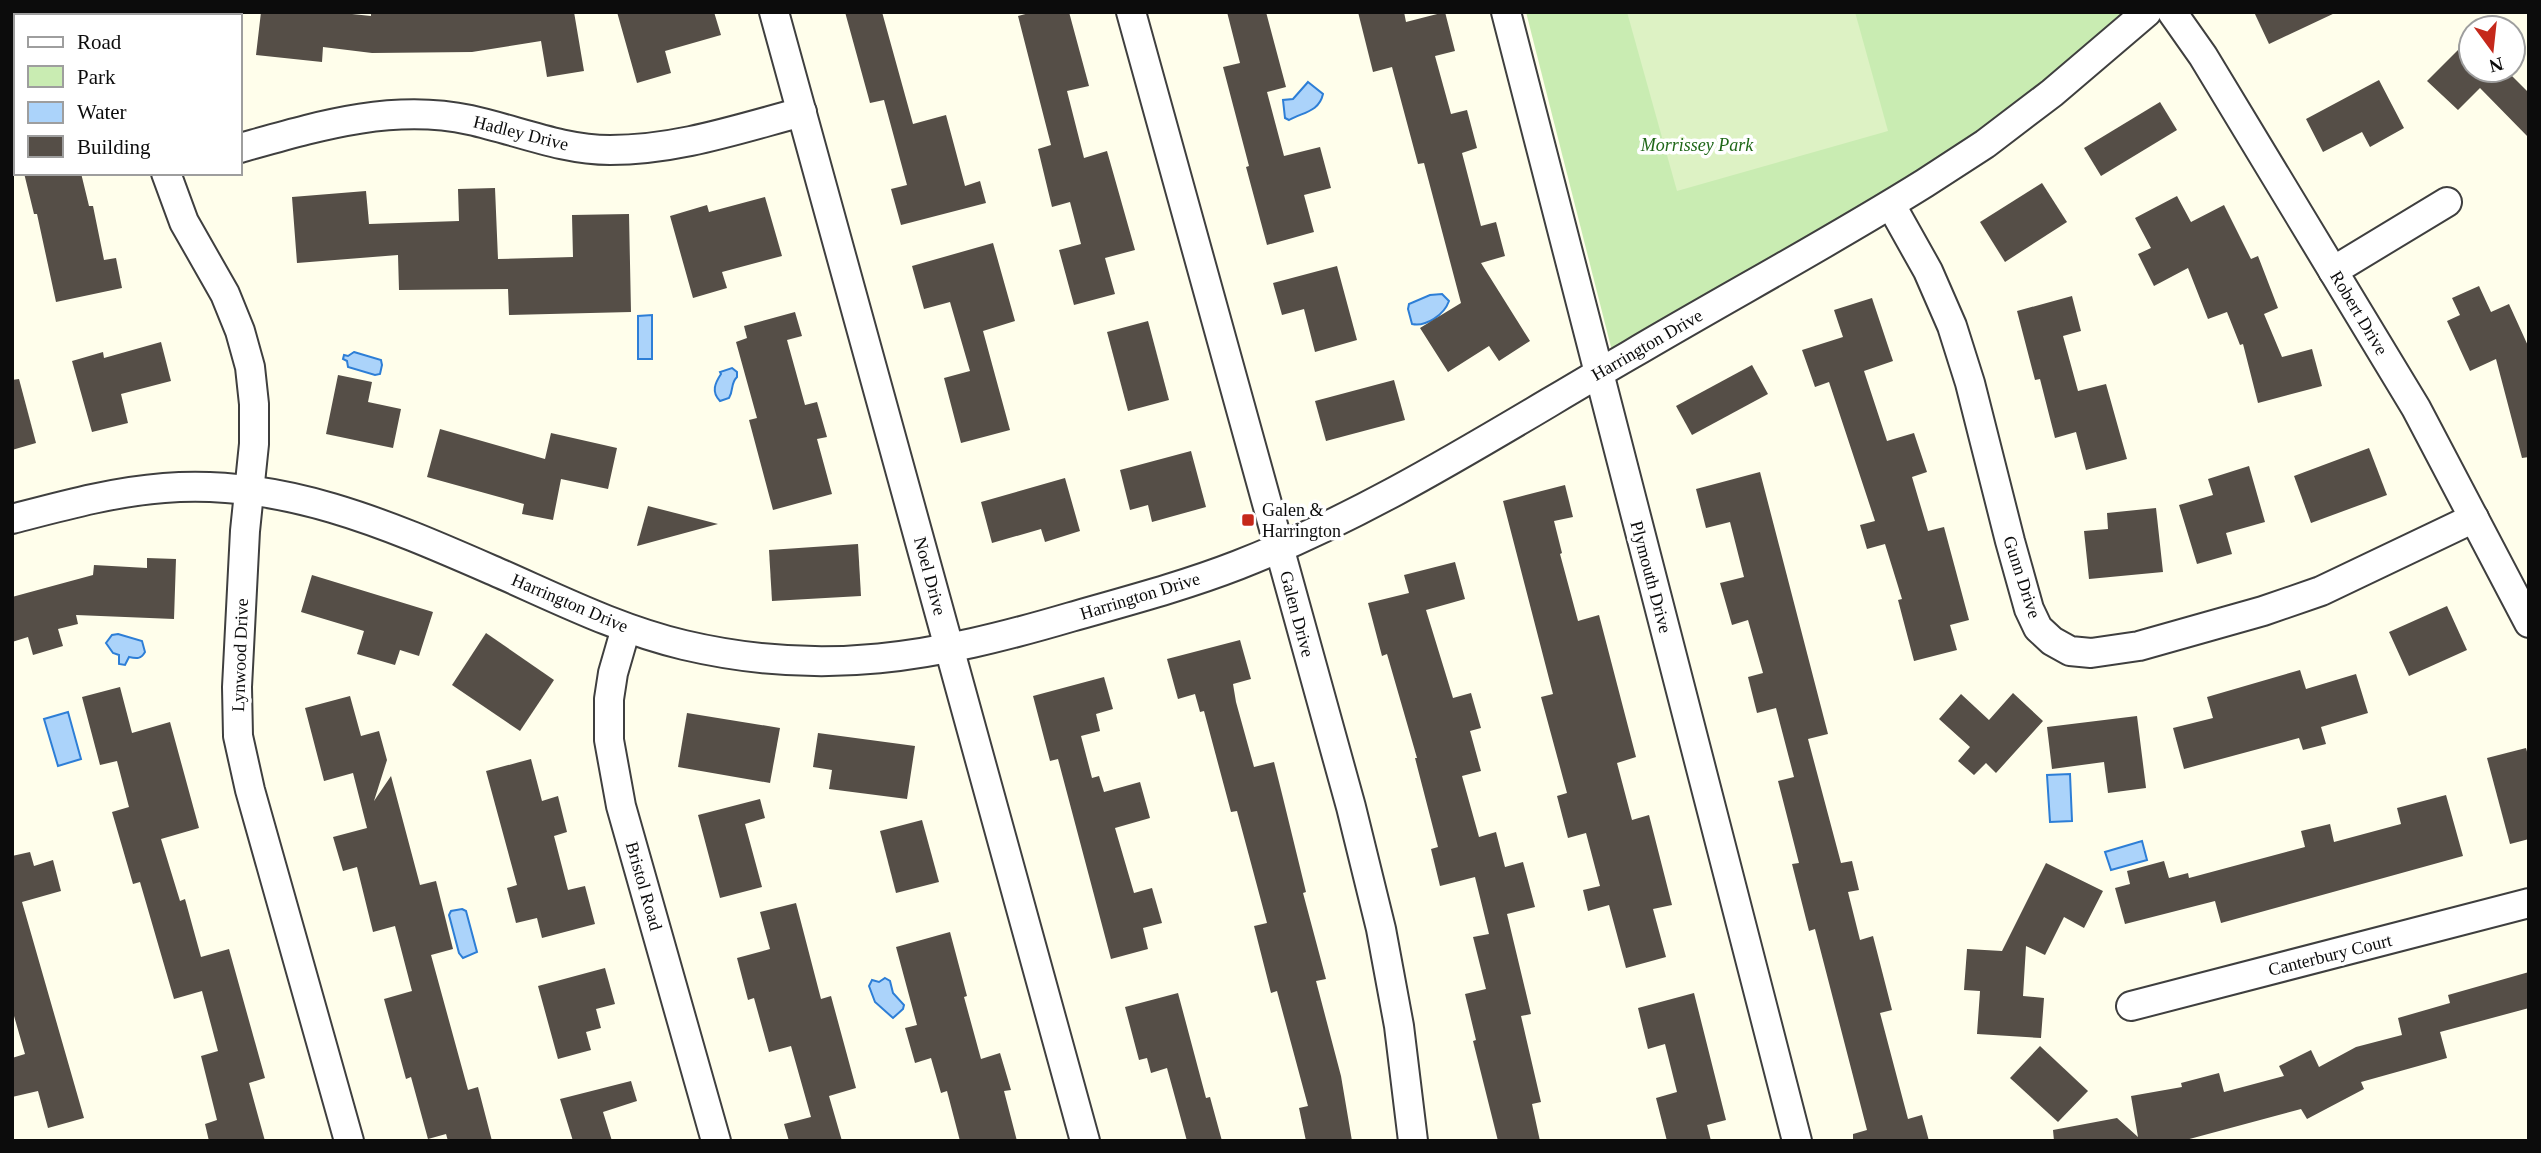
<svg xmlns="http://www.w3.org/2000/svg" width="2541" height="1153" viewBox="0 0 2541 1153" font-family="'Times New Roman',serif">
	<rect width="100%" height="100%" fill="#fffeeb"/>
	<path fill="#c9ecb2" d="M1526,12h598l-98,84 -80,58 -334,197z"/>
	<path fill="#ddf2c4" d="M1627,12h228l33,119 -211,60z"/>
	<g fill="#abd3fa" stroke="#2d7ed6" stroke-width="2">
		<path d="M1308,82l15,12c-4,18 -20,18 -34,26l-4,-2 -2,-18 10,-1z"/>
		<path d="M1442,294l7,7c-5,14 -23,26 -37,23l-4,-15 1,-5 21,-9z"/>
		<path d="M652,315v44h-14v-43z"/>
		<path d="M354,352l27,8 1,5 -2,9 -5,1 -27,-8 -1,-6 -4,-2 1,-4 4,1z"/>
		<path d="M732,368l5,4v5c-7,7 -3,13 -8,21l-9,3c-9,-9 -5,-18 1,-27l-1,-2z"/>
		<path d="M118,634l24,7 3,11c-4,7 -8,7 -16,5l-4,8 -6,-1v-9l-6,-2 -7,-10 6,-8z"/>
		<path d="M68,712l13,47 -23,7 -14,-47z"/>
		<path d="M2070,774l2,47 -22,1 -3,-47z"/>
		<path d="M2142,841l5,19 -36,10 -6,-18z"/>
		<path d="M462,909l4,2 11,41 -14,6 -4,-5 -10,-38 2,-4z"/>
		<path d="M885,978l5,3 3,12 11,12 -1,4 -10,9 -18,-16 -6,-16 3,-6 7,2z"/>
	</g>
	<g fill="#554e47">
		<path d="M261,12h72l38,4v-4h203l10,59 -37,6 -6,-36 -69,11 -100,1 -49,-6 -1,15 -66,-7z"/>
		<path d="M617,12h97l7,23 -56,16 6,22 -34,10z"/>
		<path d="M845,12h37l31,112 33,-9 19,71 15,-5 6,22 -85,22 -10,-36 16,-4 -23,-85 -14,3z"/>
		<path d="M1033,12h36l20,74 -22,5 17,67 23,-7 28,99 -30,8 10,36 -41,11 -15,-55 22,-6 -11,-42 -18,5 -14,-58 13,-4 -33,-129z"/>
		<path d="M1227,12h39l20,75 -19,5 17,64 36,-9 11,41 -27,7 10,37 -47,13 -21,-78 3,-1 -26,-99 17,-4z"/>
		<path d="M1358,12h46l2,10 39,-10 10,39 -20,5 16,58 16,-4 10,38 -15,5 19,73 15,-4 9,34 -24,7 49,78 -31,20 -10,-15 -41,26 -28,-44 41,-25 -37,-140 -6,1 -26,-97 -19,5z"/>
		<path d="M2254,12h83l-68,32z"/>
		<path d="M2471,37v33h35l23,23v45l-49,-50 -22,22 -31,-29z"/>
		<path d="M2379,80l25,48 -34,19 -8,-15 -39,20 -17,-33z"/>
		<path d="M2160,102l17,28 -76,46 -17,-28z"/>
		<path d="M24,173h57l8,33h4l11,54 12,-2 6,30 -66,14 -19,-88h-3z"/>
		<path d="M2042,183l25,39 -62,40 -25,-40z"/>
		<path d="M495,188l3,71 75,-2 -1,-42 57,-1 2,98 -122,3 -1,-26 -109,1 -1,-35 -101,8 -5,-66 74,-6 3,33 90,-3 -1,-32z"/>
		<path d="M2177,196l14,26 33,-17 27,54 7,-3 20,52 -14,6 18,43 30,-8 10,37 -64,17 -15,-59 -3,1 -13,-33 -19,7 -20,-51 -34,18 -16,-32 13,-6 -16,-30z"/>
		<path d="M765,197l17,59 -60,16 5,16 -34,10 -23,-82 37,-11 2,7z"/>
		<path d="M993,243l22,78 -32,10 27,99 -49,13 -17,-65 26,-7 -20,-69 -26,7 -12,-43z"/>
		<path d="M1337,266l20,74 -42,12 -11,-43 -22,6 -9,-32z"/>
		<path d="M2479,286l12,26 18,-8 20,44v109l-7,1 -26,-99 -26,12 -23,-50 13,-6 -8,-17z"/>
		<path d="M2072,296l9,35 -18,5 15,55 28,-7 21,75 -41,11 -10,-38 -21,6 -15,-59 -5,1 -18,-69z"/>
		<path d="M1872,298l21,63 -29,10 23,70 27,-8 13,39 -15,5 16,54 16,-4 25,93 -19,5 7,25 -43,11 -16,-61 4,-1 -17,-55 -18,5 -7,-24 15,-4 -46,-139 -14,5 -13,-37 41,-13 -9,-27z"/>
		<path d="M795,312l7,24 -15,4 18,65 12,-3 10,35 -10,2 15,55 -59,16 -24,-90 8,-2 -21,-76 11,-4 -3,-12z"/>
		<path d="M1148,321l21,79 -41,11 -21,-79z"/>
		<path d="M161,342l10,39 -50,13 7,29 -36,9 -20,-71 31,-9 1,6z"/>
		<path d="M1752,365l16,29 -76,41 -16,-29z"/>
		<path d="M338,375l34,7 -4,20 33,7 -8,39 -67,-14z"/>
		<path d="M19,379l17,64 -24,7v-70z"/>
		<path d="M1394,380l11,40 -79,21 -11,-40z"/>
		<path d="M440,429l105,30 6,-26 66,15 -9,41 -47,-10 -8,41 -31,-6 2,-10 -97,-27z"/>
		<path d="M2369,448l18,47 -76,28 -17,-47z"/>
		<path d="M1191,451l15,56 -54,15 -4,-17 -18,5 -10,-40z"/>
		<path d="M2249,466l16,56 -39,11 6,21 -35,10 -18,-59 34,-10 -5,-16z"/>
		<path d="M1760,472l68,262 -20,5 33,124 11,-2 7,29 -11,2 12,48 13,-4 19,74 -12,3 28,106 14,-4 7,26h-76v-7l14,-4 -52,-201 -6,2 -17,-67 7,-1 -21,-82 16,-4 -18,-69 -19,5 -9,-36 15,-4 -15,-53 -16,5 -12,-42 24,-6 -14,-55 -24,6 -10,-39z"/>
		<path d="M1065,478l15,53 -35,11 -4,-13 -49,14 -11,-41z"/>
		<path d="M1565,485l8,32 -19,4 8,32 -2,1 18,67 21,-6 37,142 -19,6 15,57 17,-5 23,90 -19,4 13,48 -40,11 -17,-63 -21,6 -5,-21 17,-4 -14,-53 -18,5 -11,-42 10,-3 -26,-96 12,-3 -50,-193z"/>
		<path d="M648,506l70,18 -81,22z"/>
		<path d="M2156,508l7,64 -74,7 -5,-48 24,-2 -1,-16z"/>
		<path d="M858,544l3,52 -89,5 -3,-51z"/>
		<path d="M147,558l29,1 -2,60 -98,-4 2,9 -20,5 5,17 -30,9 -5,-18 -16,5v-45l81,-22 1,-10 53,3z"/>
		<path d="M1455,562l10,37 -39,11 27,88 18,-5 10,35 -11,3 11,40 -19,5 17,61 17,-5 9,35 18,-5 12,45 -28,7 24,100 -10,2 20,86 -9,2 8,37h-42l-25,-100 3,-1 -11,-46 21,-5 -13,-52 16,-3 -14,-57 -35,9 -9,-37 7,-2 -23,-89h2l-30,-104 -5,2 -14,-53 41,-10 -5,-18z"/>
		<path d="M312,575l121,37 -14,44 -19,-6 -5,15 -38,-11 7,-23 -63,-19z"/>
		<path d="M2447,606l20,44 -58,26 -20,-44z"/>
		<path d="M486,633l68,47 -34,51 -68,-46z"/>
		<path d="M1240,640l11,39 -18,5 3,18 18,65 20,-5 9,36 23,94 -3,1 23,86 -10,2 25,95 11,65h-46l-7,-33 9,-2 -31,-115 -6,2 -17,-67 13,-3 -30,-112 -6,1 -27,-101 -4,1 -5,-18 -17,5 -11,-40z"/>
		<path d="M2300,670l6,19 50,-15 12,39 -47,14 5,17 -23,6 -4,-12 -115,31 -11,-41 40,-10 -6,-21z"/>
		<path d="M1104,677l9,32 -17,5 4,17 -19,5 11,42 7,-2 5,16 36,-10 10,36 -35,10 19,65 18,-5 10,35 -19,5 5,21 -37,10 -53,-200 -8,2 -17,-65z"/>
		<path d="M120,687l12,46 38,-11 29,106 -38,11 19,62 5,-2 16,58 28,-8 36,129 -16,5 16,58h-56l-4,-17 12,-4 -16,-64 17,-5 -16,-60 -28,8 -34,-117 -7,2 -21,-72 17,-5 -12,-46 -17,4 -18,-68z"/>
		<path d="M2013,693l30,28 -47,52 -10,-10 -12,12 -16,-14 12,-14 -31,-28 22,-25 28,26z"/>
		<path d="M350,696l11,40 18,-5 8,29 -13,41 17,-25 29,109 16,-4 17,68 -22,6 37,135 10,-3 14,54h-44l-2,-7 -18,5 -17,-62 -5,2 -22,-80 28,-8 -17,-65 -22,6 -16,-65 -14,4 -10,-34 34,-9 -14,-55 -29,8 -19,-73z"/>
		<path d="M687,713l93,15 -10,55 -92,-16z"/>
		<path d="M2137,716l9,72 -38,5 -4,-31 -52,7 -5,-42z"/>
		<path d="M818,733l97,13 -8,53 -78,-10 3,-19 -19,-3z"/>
		<path d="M2526,748l3,11v80l-19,5 -23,-86z"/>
		<path d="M531,759l11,42 16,-5 9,36 -13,4 14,54 17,-4 10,38 -53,14 -5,-20 -21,5 -9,-35 10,-3 -31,-114z"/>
		<path d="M2446,795l17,61 -242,67 -6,-22 -90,23 -10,-36 15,-4 -3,-13 37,-10 5,17 19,-5 1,5 116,-31 -4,-16 29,-7 4,18 67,-18 -4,-16z"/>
		<path d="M760,799l5,19 -20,6 17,63 -42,11 -22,-83z"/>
		<path d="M922,820l17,62 -43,11 -16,-62z"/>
		<path d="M30,852l4,14 19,-6 8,31 -39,11 62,216 -36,10 -10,-37 -26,6v-39l13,-4 -13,-45v-153z"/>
		<path d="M2046,863l57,28 -19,37 -20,-11 -19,38 -19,-9 -3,50 21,2 -3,40 -64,-4 3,-43 -16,-1 3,-41 35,2z"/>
		<path d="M796,903l25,96 10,-3 25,92 -27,8 13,45h-53l-5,-17 27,-7 -20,-71 -22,6 -15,-54 -6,2 -11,-42 33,-9 -10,-37z"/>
		<path d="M950,932l17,64 -3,1 17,62 19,-6 11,37 -7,1 13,50h-57l-13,-50 -6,2 -10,-35 -16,5 -10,-35 12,-3 -21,-78z"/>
		<path d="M605,968l10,36 -19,5 5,19 -15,4 5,18 -33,9 -20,-73z"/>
		<path d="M2529,972v36l-89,24 7,26 -86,24 3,7 -57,30 -6,-10 -119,32h-128l-1,-11 64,-12 21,19 -7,-41 51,-9 -1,-4 38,-10 5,19 60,-16 -5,-10 32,-16 8,17 37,-20 46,-12 -4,-17 52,-15 -2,-8z"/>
		<path d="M1178,993l28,105 4,-1 12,44h-35l-20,-73 -16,5 -4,-15 -8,2 -14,-53z"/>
		<path d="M1694,993l32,127 -19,5 4,16h-44l-11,-43 21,-6 -12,-48 -17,5 -10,-41z"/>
		<path d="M2040,1046l48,45 -30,31 -48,-44z"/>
		<path d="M631,1081l6,20 -34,11 9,29h-39l-13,-42z"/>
	</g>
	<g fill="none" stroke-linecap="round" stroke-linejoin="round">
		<g stroke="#3f3f3f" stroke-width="32">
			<g id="minor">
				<path d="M774,12l311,1129"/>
				<path d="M1131,12l220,795 30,122 18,97 14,115"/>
				<path d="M1506,12l291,1129"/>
				<path d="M2172,12l31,44 213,352 113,215"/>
				<path d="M165,16l1,-4"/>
				<path d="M240,148c75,-21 151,-45 230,-28 46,10 92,30 140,30 67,0 128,-21 192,-38"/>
				<path d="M166,173l18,49 41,72 15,37 10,36 4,37v40l-9,87 -8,156 1,49 12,54 99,351"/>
				<path d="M1891,205l37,66 24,55 18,57 40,158 19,68 9,19 14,13 18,10 21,2 48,-7 124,-35 58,-20 153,-73"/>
				<path d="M2333,271l114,-69"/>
				<path d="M12,519c50,-13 100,-27 152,-31 121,-10 229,39 337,86 59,26 119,56 183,71 140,33 251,12 387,-28 56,-16 113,-31 167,-52 139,-54 264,-136 392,-210 98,-58 199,-112 295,-172l60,-39 67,-51 95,-81"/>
				<path d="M626,628l-13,45 -4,26v41l12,66 95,335"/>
				<path d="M2131,1006l398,-103"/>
			</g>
		</g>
		<use href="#minor" stroke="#fff" stroke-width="28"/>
	</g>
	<rect fill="#c5281b" stroke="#fff" stroke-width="2.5" x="1241" y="513" width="14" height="14" rx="3.5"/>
	<g text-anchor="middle" stroke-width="7" stroke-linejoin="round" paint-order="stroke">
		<g font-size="18" fill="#0c0c0c" stroke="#fff">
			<text transform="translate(521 133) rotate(14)" y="6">Hadley Drive</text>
			<text transform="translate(2359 313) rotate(59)" y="6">Robert Drive</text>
			<text transform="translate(1647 345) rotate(-30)" y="6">Harrington Drive</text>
			<text transform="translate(930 576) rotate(75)" y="6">Noel Drive</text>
			<text transform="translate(1651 577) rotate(75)" y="6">Plymouth Drive</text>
			<text transform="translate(2022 577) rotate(72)" y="6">Gunn Drive</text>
			<text transform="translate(1140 596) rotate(-17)" y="6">Harrington Drive</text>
			<text transform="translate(570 603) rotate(23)" y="6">Harrington Drive</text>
			<text transform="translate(1297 614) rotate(75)" y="6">Galen Drive</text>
			<text transform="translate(240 655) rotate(-88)" y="6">Lynwood Drive</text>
			<text transform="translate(644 886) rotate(74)" y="6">Bristol Road</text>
			<text transform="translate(2330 955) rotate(-14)" y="6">Canterbury Court</text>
		</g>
		<g font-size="18" font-style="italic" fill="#1f6718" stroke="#fff">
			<text x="1697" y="151">Morrissey Park</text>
		</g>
		<g font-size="18" fill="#0c0c0c" stroke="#fff" text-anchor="start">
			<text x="1262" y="516">Galen &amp;<tspan x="1262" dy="21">Harrington</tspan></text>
		</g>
	</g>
	<rect width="2541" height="1153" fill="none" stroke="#0c0c0c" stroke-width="28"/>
	<rect x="14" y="14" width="228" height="161" fill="#ffffff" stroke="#9e9e9e" stroke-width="2"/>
	<rect x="28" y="37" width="35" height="10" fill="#ffffff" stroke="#9e9e9e" stroke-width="2"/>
	<text x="77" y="49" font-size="21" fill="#0c0c0c">Road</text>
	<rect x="28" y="66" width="35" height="21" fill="#c9ecb2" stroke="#9e9e9e" stroke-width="2"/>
	<text x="77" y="84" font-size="21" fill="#0c0c0c">Park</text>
	<rect x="28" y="102" width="35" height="21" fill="#abd3fa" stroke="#9e9e9e" stroke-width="2"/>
	<text x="77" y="119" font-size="21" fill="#0c0c0c">Water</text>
	<rect x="28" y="136" width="35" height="21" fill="#554e47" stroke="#9e9e9e" stroke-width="2"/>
	<text x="77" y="154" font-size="21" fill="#0c0c0c">Building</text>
	<g transform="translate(2492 49) rotate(165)"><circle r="33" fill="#ffffff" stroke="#9e9e9e" stroke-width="2"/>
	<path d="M0-5L12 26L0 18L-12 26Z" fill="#c5281b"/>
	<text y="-10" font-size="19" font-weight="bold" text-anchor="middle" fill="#0c0c0c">N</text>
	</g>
</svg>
